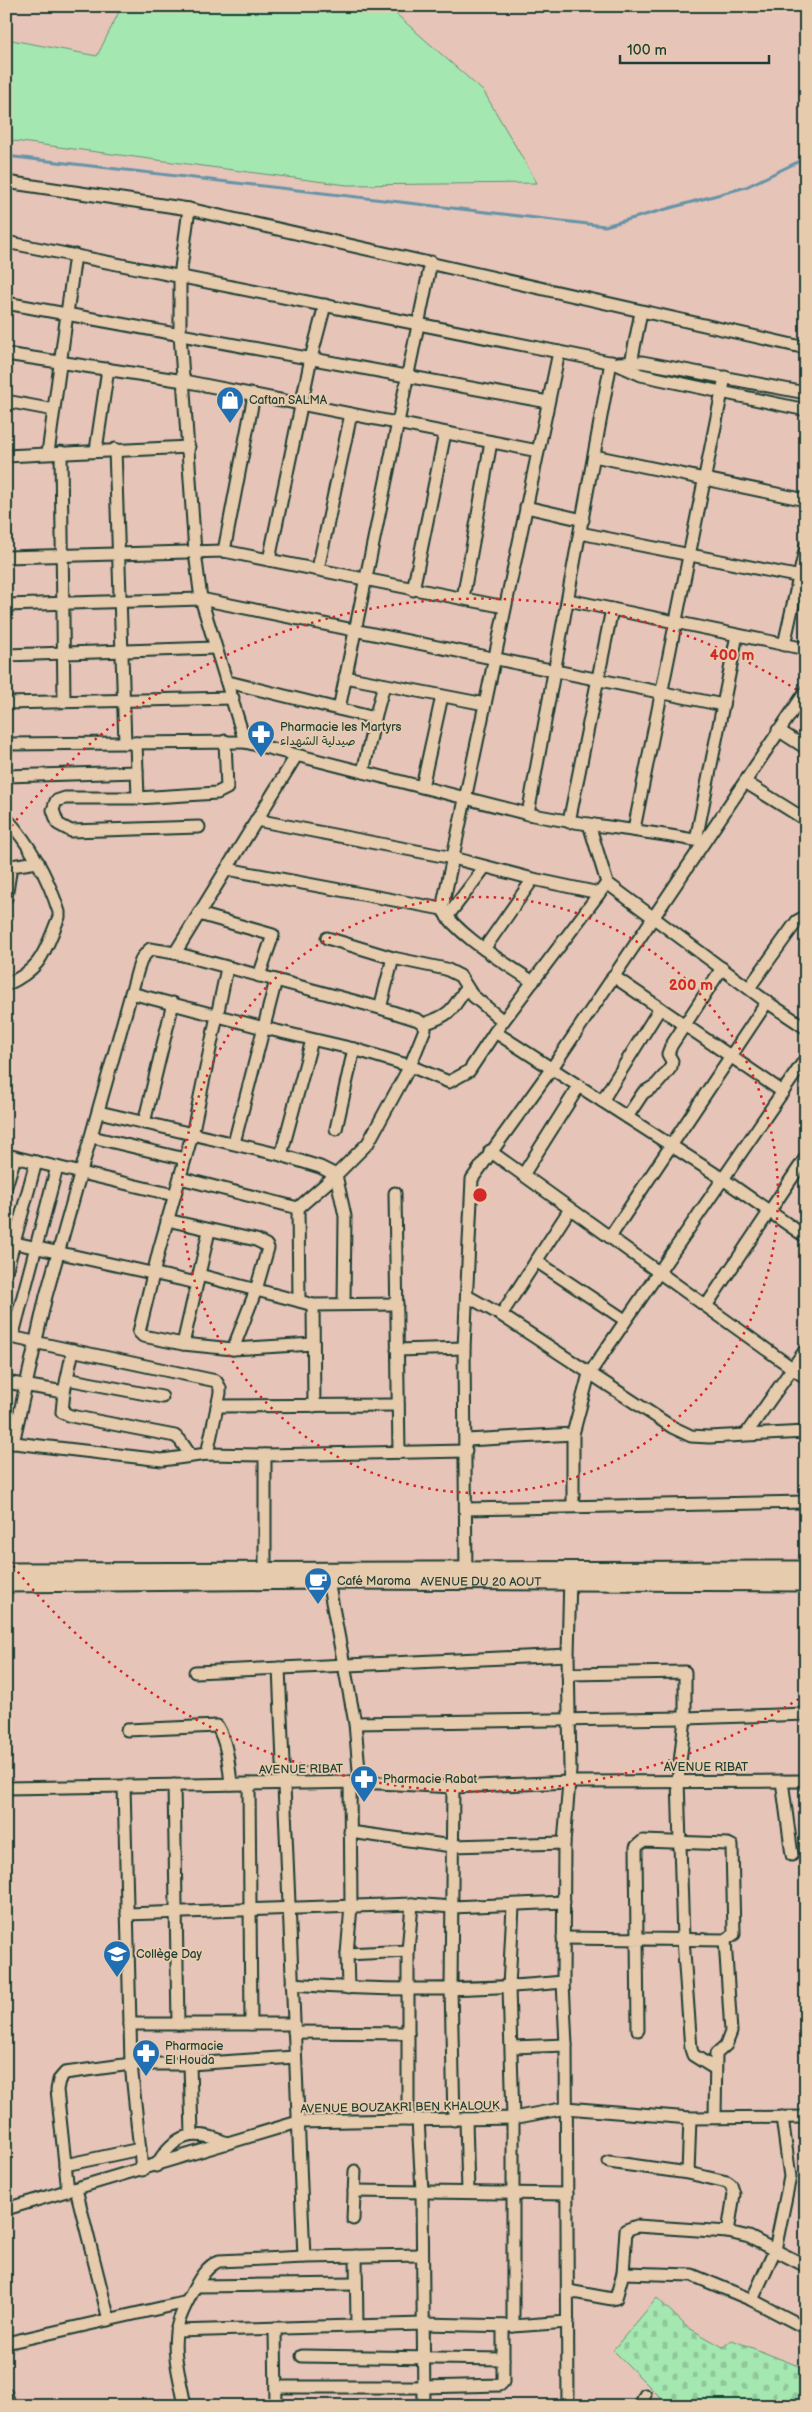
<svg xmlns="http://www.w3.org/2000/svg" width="812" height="2412" viewBox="0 0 812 2412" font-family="'Balsamiq Sans','Playpen Sans Arabic',sans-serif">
	<defs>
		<pattern id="cemetery-stones" width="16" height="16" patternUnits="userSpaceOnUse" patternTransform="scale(1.25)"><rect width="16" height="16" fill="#a5e7b1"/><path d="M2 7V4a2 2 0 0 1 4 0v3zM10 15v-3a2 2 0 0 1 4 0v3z" fill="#8ec799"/></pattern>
	</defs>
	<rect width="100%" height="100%" fill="#e6c4b8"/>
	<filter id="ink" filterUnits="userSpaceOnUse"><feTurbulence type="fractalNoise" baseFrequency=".02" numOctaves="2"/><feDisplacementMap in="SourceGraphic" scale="10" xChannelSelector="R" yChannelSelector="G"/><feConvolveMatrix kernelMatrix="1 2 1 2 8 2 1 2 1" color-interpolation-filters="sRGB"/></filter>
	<g filter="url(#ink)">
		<path fill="#a5e7b1" stroke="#629272" d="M122,6h265l97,86 53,91 -190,2 -341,-45v-101l91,17z"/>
		<path fill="url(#cemetery-stones)" stroke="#629272" d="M657,2298l30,29 36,20 9,-7 74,29v37h-137l-56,-56z"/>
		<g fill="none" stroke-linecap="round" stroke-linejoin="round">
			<path stroke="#6593a7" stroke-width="3" d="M6,156l599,70 141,-39 60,-29"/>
			<g stroke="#1f3d34" stroke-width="15">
				<g id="minor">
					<path d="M6,182l183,27 617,139"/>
					<path d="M189,209l-9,67v58l15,218 6,47 44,143 283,72c59,12 118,16 176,28"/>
					<path d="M6,242l608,121 27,12 165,35"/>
					<path d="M6,303l542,99"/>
					<path d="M6,354l178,27 354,70"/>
					<path d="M618,363l24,-1 164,31"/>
					<path d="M630,368l11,-56"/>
					<path d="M6,401l48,9"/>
					<path d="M115,449l10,294"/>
					<path d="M96,450l12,-81"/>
					<path d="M61,452l3,249"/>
					<path d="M48,453l27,-198"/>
					<path d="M6,456l183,-9"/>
					<path d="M594,456l212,44"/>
					<path d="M526,507l57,13"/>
					<path d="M580,533l226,45"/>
					<path d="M224,551l30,-156"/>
					<path d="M6,557l218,-6 281,56"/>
					<path d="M269,560l42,-202 14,-53"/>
					<path d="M318,569l33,-155"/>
					<path d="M413,590l32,-157"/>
					<path d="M463,598l28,-156"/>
					<path d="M568,600l238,49"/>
					<path d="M6,605l195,-6 522,106"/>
					<path d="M784,645l22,-99"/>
					<path d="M6,655l209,-7"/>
					<path d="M345,677l140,27"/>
					<path d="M228,682l147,36 -12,54"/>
					<path d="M6,703l227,-5"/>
					<path d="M339,709l92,-447"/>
					<path d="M375,718l9,-33"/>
					<path d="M778,730l28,18"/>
					<path d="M136,743l2,55"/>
					<path d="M6,744l239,-2"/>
					<path d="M6,776l131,-4"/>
					<path d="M745,782l61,38"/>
					<path d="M422,787l20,-91"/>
					<path d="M528,814l83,-452"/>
					<path d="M6,818c24,26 42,60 53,94v5c-15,35 -16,51 -53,68"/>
					<path d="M256,820l197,38 80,21 66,14"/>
					<path d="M569,822l43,-213"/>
					<path d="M589,824l18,59 160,119 39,26"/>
					<path d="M199,827l-128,4 -13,-7 -5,-14 3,-9 9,-3h73l79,-5 10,-5 -2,-47"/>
					<path d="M634,829l91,-452"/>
					<path d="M696,840l41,-205"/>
					<path d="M227,869l215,40c17,28 64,54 91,73"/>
					<path d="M6,898l5,-32 27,-4"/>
					<path d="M442,909l117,-557"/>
					<path d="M199,914l74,21 -14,41"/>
					<path d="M447,917l38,-50"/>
					<path d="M327,938l66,20 53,11 14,7 12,19 31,26"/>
					<path d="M484,949l49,-70"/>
					<path d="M175,953l121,-197"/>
					<path d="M227,968l-35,167 -33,115 -20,82 4,4 40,8 50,5"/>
					<path d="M613,976l170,116"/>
					<path d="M749,988l48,-67 9,-5"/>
					<path d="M131,993l133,35 90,21 56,17 39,16 20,-11 26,-39 112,-149"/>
					<path d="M380,1008l13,-50"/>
					<path d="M423,1024c26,-8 29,-13 43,-36"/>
					<path d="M495,1032l228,147 83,58"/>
					<path d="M602,1101l58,-93"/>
					<path d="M627,1117l16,-24 13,-8 8,-9 7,-9 1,-6 -4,-7 3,-8 51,-78"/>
					<path d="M144,1123l29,-120"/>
					<path d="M336,1129l18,-80"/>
					<path d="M92,1137l93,22"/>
					<path d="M234,1143l42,-163"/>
					<path d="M490,1151l316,227"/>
					<path d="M6,1155l168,40"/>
					<path d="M281,1155l31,-115"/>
					<path d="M523,1175l56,-89"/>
					<path d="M180,1178l118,30"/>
					<path d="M6,1186l9,-29"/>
					<path d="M395,1193l4,259"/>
					<path d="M298,1208l1,93 14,4 84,-1"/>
					<path d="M298,1208l38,-33 9,41 -1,88"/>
					<path d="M167,1220l89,20 10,5 2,3 -12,42 -23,59 80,-5"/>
					<path d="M610,1237l157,-235"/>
					<path d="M6,1241l191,42"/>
					<path d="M536,1261l89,59"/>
					<path d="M6,1272l30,-110"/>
					<path d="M199,1275l100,26"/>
					<path d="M467,1296l34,19 171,112 19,9 18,1 97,-5"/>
					<path d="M313,1305l1,101"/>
					<path d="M706,1306l100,-149"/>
					<path d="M501,1315l69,-106"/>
					<path d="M6,1336l210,45 4,7v5l-13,61"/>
					<path d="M12,1338l45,-171"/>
					<path d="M183,1344l26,-113"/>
					<path d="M73,1350l-9,42 -2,20 9,4 104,20 5,4 11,16"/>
					<path d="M397,1350l67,-2"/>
					<path d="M67,1379l95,18"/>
					<path d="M6,1382l58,10"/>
					<path d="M217,1406l181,-1"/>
					<path d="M746,1434l60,-85"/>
					<path d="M467,1440l106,-6"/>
					<path d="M6,1442l156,18 45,-6 58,1v115"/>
					<path d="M13,1443l33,-147 92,-327 4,-11 8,-9 25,4 205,55 38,12 5,4 2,5 -15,37 -42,77 -32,32 -16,-8 -39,-12 -182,-43"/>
					<path d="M265,1455l201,-4"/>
					<path d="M573,1506v-72l16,-60 217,-316"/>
					<path d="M466,1509l340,-7"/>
					<path d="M466,1578l-2,-230 8,-169 80,-111 254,-377"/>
					<path d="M328,1581l27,142 5,59"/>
					<path d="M279,1668l25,589"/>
					<path d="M195,1672l373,-17"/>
					<path d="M568,1674l117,-2v46l-7,62 5,159 8,110 2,6 21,13"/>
					<path d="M355,1723l330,-5 121,-4"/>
					<path d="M127,1730l90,-4c10,16 12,39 14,58"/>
					<path d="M782,1781l10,74"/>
					<path d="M249,1784l2,240"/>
					<path d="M174,1785l4,239"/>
					<path d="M124,1786l7,278 11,106"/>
					<path d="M453,1787l-2,201 3,132"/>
					<path d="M6,1788l354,-6 93,5 116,-5 237,-1"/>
					<path d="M350,1832l102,14 112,-3"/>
					<path d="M127,1914l285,-10 40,3 112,-5"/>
					<path d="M563,1938l162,2 9,-6 -2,-88 -4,-2 -85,-3 -7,6 2,183"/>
					<path d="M347,1954l61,-3"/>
					<path d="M292,1984c90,7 181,7 271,-2"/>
					<path d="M348,1988l-1,-34 4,-48 -1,-124"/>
					<path d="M130,2024h164"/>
					<path d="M294,2032l114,1"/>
					<path d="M512,2047l54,-2"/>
					<path d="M190,2064l2,71"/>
					<path d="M715,2117l1,-63 10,-9 5,-13 -6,-92"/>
					<path d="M418,2119l4,72 2,215"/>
					<path d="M466,2119l2,73"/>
					<path d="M408,2120v-169l4,-47"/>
					<path d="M609,2162l79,11 39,9 4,3 3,9 -6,38"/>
					<path d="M65,2165l75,-16"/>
					<path d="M156,2166c18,-32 37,-38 71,-23"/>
					<path d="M688,2173l2,-55"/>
					<path d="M76,2189l33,131"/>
					<path d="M68,2191l-11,-101 2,-10 6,-7 66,-9h59l105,-7"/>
					<path d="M354,2191l213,3"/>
					<path d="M6,2209l292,-87 215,-4 53,-10 124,10 116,-1"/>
					<path d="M353,2219l2,-48"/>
					<path d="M356,2256l1,69"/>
					<path d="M623,2273l69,2 60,25 54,28"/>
					<path d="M196,2286l160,-2"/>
					<path d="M568,2291l44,8 4,-1 7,-25 3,-43 11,-4 91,6 21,5 57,29"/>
					<path d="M752,2300l23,-50 15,-73 -8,-60"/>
					<path d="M513,2326v-208l-4,-131 4,-81"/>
					<path d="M275,2328l1,78"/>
					<path d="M176,2331l247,-7 90,2 55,-4"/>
					<path d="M6,2343l181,-41"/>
					<path d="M302,2356l201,3"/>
					<path d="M276,2387h148l76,-2 3,-3v-56"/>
					<path d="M6,2394l4,12"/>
					<path d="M185,2406c-4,-24 -14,-54 -8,-78 3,-14 10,-26 17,-39 6,-11 13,-23 25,-28l85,-4 118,-2"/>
					<path d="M568,2406l-2,-361 -3,-63 1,-139 6,-73 -2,-115 2,-80"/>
					<path d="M640,2406l5,-11"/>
				</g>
			</g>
			<g stroke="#1f3d34" stroke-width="19">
				<g id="major">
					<path d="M6,1571l800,-2"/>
					<path id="s1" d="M6,1584l322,-3 478,2"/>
				</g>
			</g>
			<use href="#minor" stroke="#e6cbad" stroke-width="11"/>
			<use href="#major" stroke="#e6cbad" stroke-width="15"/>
		</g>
	</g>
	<g fill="none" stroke="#d62828" stroke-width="2.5" stroke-dasharray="2.5 5">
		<circle cx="480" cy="1195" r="298"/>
		<path d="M805 1695A596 596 0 0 1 7 1558M7 832A596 596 0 0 1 805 695"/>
	</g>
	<defs>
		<g id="shop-pin" transform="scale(1.4375)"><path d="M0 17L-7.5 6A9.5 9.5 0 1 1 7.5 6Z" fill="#1f6fb2" stroke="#e6cbad"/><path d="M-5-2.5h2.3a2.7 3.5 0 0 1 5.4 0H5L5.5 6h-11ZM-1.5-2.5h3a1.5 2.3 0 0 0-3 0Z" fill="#fff"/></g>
		<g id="pharmacy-pin" transform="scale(1.4375)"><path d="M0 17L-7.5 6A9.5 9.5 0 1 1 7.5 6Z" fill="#1f6fb2" stroke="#e6cbad"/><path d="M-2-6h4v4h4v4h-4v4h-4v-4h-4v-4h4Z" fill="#fff"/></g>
		<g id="cafe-pin" transform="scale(1.4375)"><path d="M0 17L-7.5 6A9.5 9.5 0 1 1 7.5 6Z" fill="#1f6fb2" stroke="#e6cbad"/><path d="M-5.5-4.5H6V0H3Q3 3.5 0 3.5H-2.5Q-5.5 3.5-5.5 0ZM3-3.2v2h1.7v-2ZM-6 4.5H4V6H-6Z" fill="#fff"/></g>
		<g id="university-pin" transform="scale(1.4375)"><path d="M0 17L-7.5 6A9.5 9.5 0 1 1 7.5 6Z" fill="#1f6fb2" stroke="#e6cbad"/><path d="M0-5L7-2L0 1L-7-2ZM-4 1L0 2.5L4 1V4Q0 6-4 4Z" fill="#fff"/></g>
	</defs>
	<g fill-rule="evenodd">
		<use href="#shop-pin" x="230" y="400"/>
		<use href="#pharmacy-pin" x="261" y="734"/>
		<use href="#cafe-pin" x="318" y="1581"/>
		<use href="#pharmacy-pin" x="364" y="1779"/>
		<use href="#university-pin" x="117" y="1954"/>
		<use href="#pharmacy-pin" x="146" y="2053"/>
	</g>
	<g text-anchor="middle" stroke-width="4" stroke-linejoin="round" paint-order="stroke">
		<g font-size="12" fill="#1f3d34" stroke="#e6cbad" text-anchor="start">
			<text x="249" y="404">Caftan SALMA</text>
			<text x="280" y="731">Pharmacie les Martyrs<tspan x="280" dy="14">صيدلية الشهداء</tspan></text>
			<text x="337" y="1585">Café Maroma</text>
			<text x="383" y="1783">Pharmacie Rabat</text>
			<text x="136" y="1958">Collège Day</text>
			<text x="165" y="2050">Pharmacie<tspan x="165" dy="14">El Houda</tspan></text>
		</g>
		<g font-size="12" fill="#1f3d34" stroke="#e6cbad">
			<text dy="4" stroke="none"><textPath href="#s1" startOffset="475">AVENUE DU 20 AOUT</textPath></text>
			<text x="706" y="1771">AVENUE RIBAT</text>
			<text transform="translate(301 1769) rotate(-1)" y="4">AVENUE RIBAT</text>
			<text transform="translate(400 2107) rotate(-1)" y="4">AVENUE BOUZAKRI BEN KHALOUK</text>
		</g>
	</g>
	<circle cx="480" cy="1195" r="8" fill="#d62828" stroke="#e6cbad" stroke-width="2.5"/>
	<g font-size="15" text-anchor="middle" font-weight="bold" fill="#d62828" stroke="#e6cbad" stroke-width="4" stroke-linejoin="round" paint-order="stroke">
		<text x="732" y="660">400 m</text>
		<text x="691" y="990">200 m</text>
	</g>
	<rect width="812" height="2412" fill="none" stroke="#e6cbad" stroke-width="25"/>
	<rect x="12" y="12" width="787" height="2387" fill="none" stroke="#1f3d34" stroke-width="2" filter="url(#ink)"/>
	<path d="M620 55v8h149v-8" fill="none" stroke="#1f3d34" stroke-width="2.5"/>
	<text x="627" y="55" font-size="15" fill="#1f3d34" stroke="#e6cbad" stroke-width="4" paint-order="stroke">100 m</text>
</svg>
